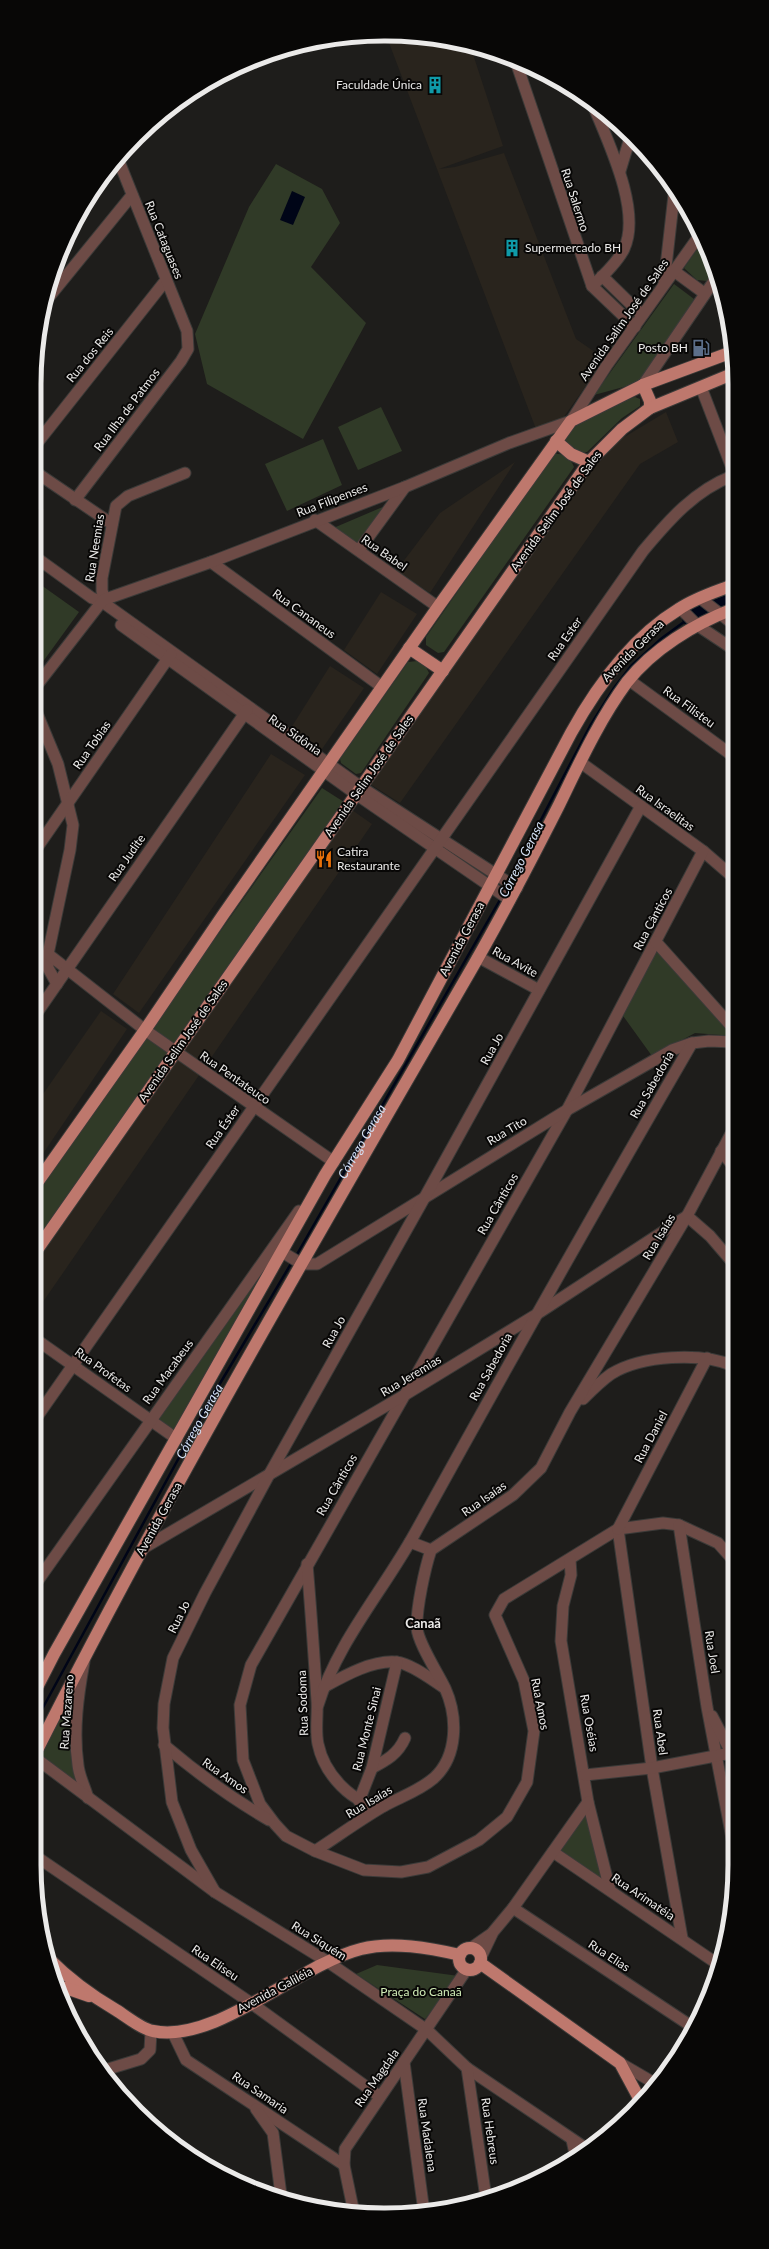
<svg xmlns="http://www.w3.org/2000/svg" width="769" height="2249" viewBox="0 0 769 2249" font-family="Lato,sans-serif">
	<rect width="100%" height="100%" fill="#1e1d1b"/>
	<g fill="#29241d">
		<path d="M386,35h21l63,10 33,101 -64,23 16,-2 49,-14 72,186 29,20 -42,59 -27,11z"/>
		<path d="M666,412l12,30 -38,22 -240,339 -30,-19 219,-311 32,-34z"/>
		<path d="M515,462l-85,131 -34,-22 44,-58z"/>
		<path d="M381,592l36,22 -40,60 -33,-24z"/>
		<path d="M330,666l34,22 -42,61 -31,-21z"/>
		<path d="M271,754l34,21 -166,238 -26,-19z"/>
		<path d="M352,810l20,14 -338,491v-50z"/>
		<path d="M101,1011l26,18 -93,138v-60z"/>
	</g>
	<g fill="#303a27">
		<path d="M276,164l46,25 18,34 -29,44 55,56 -63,116 -96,-55 -12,-50 54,-127z"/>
		<path d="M703,241l5,9 7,24 -8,7 -10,-1 -13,-12z"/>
		<path d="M674,284l20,15 -52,83 -48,13z"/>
		<path d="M635,397l5,2v7l-18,12 -35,34 -9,1 -13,-9c-3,-21 54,-41 70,-47z"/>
		<path d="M381,407l21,44 -44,19 -20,-43z"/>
		<path d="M323,439l19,46 -55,26 -22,-47z"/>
		<path d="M553,454c10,-1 17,3 21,13l-130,185 -6,1 -12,-8v-8z"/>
		<path d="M392,503l-38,49 -30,-20z"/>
		<path d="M34,580l45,32 -45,62z"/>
		<path d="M417,661l8,4 4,8 -68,100 -5,1 -15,-11 -1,-4 68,-97z"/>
		<path d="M322,788l22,14 -170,243 -23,-16z"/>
		<path d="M656,948l77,87v1l-38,-3 -43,23 -31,-43z"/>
		<path d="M145,1037l25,16 -136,193v-51z"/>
		<path d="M297,1219l-121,212 -19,-13z"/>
		<path d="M78,1673c-8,43 -12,74 2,116l-42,-33z"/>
		<path d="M587,1809l18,75 -49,-33z"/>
		<path d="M377,1965l82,11 -34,43 -69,-45z"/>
	</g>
	<path fill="#000517" d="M292,191l13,6 -12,28 -13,-5z"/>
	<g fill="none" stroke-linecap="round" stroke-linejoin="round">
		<g stroke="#000517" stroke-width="2.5">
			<path d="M510,879l80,-153 24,-38 17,-22 31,-28 26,-19"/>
			<path id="s1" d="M296,1256l205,-358"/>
			<path id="s2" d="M34,1724l178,-327 80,-135"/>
		</g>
		<path stroke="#000517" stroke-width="16" d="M690,618l43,-17"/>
		<g stroke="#3b3a38" stroke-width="13">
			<g id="minor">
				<path d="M517,65l75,221 43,41"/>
				<path d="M620,171l10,-33"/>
				<path d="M674,271l30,22"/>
				<path d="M602,276l40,39"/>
				<path d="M664,284l10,-89"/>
				<path d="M592,286c11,-10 25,-23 32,-37 18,-38 -16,-107 -31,-144"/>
				<path d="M45,302l87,-107"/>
				<path d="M643,385l73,-107"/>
				<path d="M701,387l31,81"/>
				<path d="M34,447l132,-167"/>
				<path d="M34,471l78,53"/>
				<path d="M75,500l106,-139 7,-12 -1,-18 -69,-172"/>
				<path d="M315,520l123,87"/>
				<path d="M359,550l46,-63"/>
				<path d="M34,556l58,42 9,3 260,186 156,101"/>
				<path d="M211,562l171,125"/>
				<path d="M700,598l33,26"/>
				<path d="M105,599l-3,-8v-13l14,-72 12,-10 57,-23"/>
				<path d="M680,608l17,17 36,24"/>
				<path d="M121,625l235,169 154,106"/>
				<path d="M629,680l104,76"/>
				<path d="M34,689l69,-89 108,-38 194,-75 104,-44 62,-22 36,-56 92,-129"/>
				<path d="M34,706l24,58 15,61 -3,25 -22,104v14l9,16"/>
				<path d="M580,762l123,89 30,26"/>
				<path d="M703,851l-136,259 -316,555 -11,40 3,55 17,44 15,20 11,12 29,15 49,19 37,2 27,-5 51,-27 28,-23 20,-35 7,-51 -10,-50 -29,-66 9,-16 114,-70 45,-6 16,2 39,18 16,18"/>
				<path d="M34,852l137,-198"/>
				<path d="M656,942l77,86"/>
				<path d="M48,954l97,76 189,132"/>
				<path d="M478,957l61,33"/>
				<path d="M34,1017l213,-307"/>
				<path d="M721,1151l13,16"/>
				<path d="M282,1252l20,12h15l250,-154 105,-60 20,-7 17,-2 24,1"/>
				<path d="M34,1338l143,101"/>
				<path d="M583,1399c9,-9 18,-18 28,-25 31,-19 90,-22 123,-8"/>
				<path d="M34,1421l609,-870c26,-31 51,-60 89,-75"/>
				<path d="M679,1525l28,182 28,147"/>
				<path d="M618,1529l34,239 30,170"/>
				<path d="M618,1529l89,-171"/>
				<path d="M410,1542l21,8"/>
				<path d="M142,1549l261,-153 131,-80 153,-100 23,20 24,28"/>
				<path d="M570,1559l1,16 -8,31 -2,35 27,161 22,88"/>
				<path d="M307,1564c4,46 7,91 10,137 1,14 -2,29 1,43 6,29 34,62 66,62"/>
				<path d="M34,1586l265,-375"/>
				<path d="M84,1662c-6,33 -11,69 -6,103 1,11 7,22 10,33"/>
				<path d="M324,1687c20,-11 48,-27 72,-25 14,1 35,17 47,25"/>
				<path d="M318,1705c20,-64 65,-114 97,-172 91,-165 183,-328 277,-490"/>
				<path d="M712,1716l23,44"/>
				<path d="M164,1745c33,28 67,53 105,75"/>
				<path d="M34,1757l181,135 113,70 99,68 40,38 120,81"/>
				<path d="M372,1768c15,-8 26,-14 33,-30"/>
				<path d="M585,1775l67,-7 79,-15"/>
				<path d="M359,1801l13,-33 25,-106"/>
				<path d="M315,1851c23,-15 45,-31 69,-45 16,-9 35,-15 50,-28 24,-22 24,-61 11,-90 -7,-15 -27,-45 -28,-60 -1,-19 8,-60 14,-78l82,-55 28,-27 29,-56 117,-196 47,-88"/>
				<path d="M553,1852l166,113"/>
				<path d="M34,1855l217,148 128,93"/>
				<path d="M215,1892l-24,-42 -19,-48 -9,-74 1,-24 9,-46 32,-65 65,-120 156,-278 215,-389"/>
				<path d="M513,1908l178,118"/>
				<path d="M471,1948l20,-14"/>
				<path d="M481,1957l12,-25 20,-24 75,-106"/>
				<path d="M173,2033l13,27 158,105"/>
				<path d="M404,2062l20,150"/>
				<path d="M620,2063l36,21"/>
				<path d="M467,2068l19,130"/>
				<path d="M105,2070l36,-11 9,-9 1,-19"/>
				<path d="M256,2109l17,24 8,62"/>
				<path d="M572,2140l4,18"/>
				<path d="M354,2213l-10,-48 1,-16 122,-180"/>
			</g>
		</g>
		<g stroke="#3b3a38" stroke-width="14">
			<g id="major">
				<path d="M643,385l7,16v7"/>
				<path d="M556,441l15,13 18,8"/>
				<path d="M409,648l34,23"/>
				<path d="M34,1187l111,-157 78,-115 215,-308 133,-186 72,-36 89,-33"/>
				<path d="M34,1254l555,-792 33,-33 28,-21 82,-34"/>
				<path d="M34,1693l20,-39 271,-479 73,-115 173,-327c26,-47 62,-96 108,-124 16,-11 36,-17 54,-24"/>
				<path d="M34,1756c134,-266 285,-523 434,-781 32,-55 61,-111 90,-168 21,-43 41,-87 69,-125 26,-33 67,-58 106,-73"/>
				<circle cx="470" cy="1959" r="11"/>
				<path d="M49,1959c19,19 43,37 67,51 10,6 25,19 37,21 63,13 145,-66 208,-82 31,-8 69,-1 99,6"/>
				<path d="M480,1963l140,100 21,39"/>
				<path d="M57,1987l9,1 23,8"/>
			</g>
		</g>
		<use href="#minor" stroke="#6d4b46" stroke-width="11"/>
		<use href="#major" stroke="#be786d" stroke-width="12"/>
	</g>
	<defs>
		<g id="building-bare" transform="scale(1.38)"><path d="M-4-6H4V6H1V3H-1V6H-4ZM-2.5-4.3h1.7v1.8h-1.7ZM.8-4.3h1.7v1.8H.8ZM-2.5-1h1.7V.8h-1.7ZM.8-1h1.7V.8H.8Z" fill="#0f9aa8" stroke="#080706" stroke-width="2.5" paint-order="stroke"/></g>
		<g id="fuel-bare" transform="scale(1.38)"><path d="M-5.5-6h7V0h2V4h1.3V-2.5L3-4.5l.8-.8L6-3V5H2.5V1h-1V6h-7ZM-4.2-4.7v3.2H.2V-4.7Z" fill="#5c6f8a" stroke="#080706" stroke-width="2.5" paint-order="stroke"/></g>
		<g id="restaurant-bare" transform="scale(1.38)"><path d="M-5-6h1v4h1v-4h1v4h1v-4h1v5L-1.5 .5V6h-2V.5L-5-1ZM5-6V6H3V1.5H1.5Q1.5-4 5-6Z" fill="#e8710a" stroke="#080706" stroke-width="2.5" paint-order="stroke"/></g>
	</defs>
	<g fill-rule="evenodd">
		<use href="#building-bare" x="435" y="85"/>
		<use href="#building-bare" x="512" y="248"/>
		<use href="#fuel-bare" x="701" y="348"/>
		<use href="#restaurant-bare" x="324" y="859"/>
	</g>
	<g text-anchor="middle" stroke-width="4" stroke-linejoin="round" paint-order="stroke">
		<g font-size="12" fill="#ebeae9" stroke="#080706" text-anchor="end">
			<text x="422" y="89">Faculdade Única</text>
			<text x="525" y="252" text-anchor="start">Supermercado BH</text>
			<text x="688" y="352">Posto BH</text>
			<text x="337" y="856" text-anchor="start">Catira<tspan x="337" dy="14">Restaurante</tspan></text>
		</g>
		<g font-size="12" fill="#ebeae9" stroke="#080706">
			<text transform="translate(575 200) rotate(72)" y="4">Rua Salermo</text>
			<text transform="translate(164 240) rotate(68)" y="4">Rua Cataguases</text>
			<text transform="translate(624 320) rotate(-55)" y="4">Avenida Salim José de Sales</text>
			<text transform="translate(90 355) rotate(-51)" y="4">Rua dos Reis</text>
			<text transform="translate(127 410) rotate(-53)" y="4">Rua Ilha de Patmos</text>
			<text transform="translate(332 500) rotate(-21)" y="4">Rua Filipenses</text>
			<text transform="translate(556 511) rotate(-54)" y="4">Avenida Selim José de Sales</text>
			<text transform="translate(95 548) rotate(-81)" y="4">Rua Neemias</text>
			<text transform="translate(384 553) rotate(35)" y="4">Rua Babel</text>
			<text transform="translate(304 614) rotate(36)" y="4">Rua Cananeus</text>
			<text transform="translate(565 639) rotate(-55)" y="4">Rua Ester</text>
			<text transform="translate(633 651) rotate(-45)" y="4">Avenida Gerasa</text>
			<text transform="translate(689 707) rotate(36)" y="4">Rua Filisteu</text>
			<text transform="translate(295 735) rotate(35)" y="4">Rua Sidônia</text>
			<text transform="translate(92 745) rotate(-55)" y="4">Rua Tobias</text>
			<text transform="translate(369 776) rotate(-55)" y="4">Avenida Selim José de Sales</text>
			<text transform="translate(665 808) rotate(36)" y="4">Rua Israelitas</text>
			<text transform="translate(127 858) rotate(-55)" y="4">Rua Judite</text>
			<text transform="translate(653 919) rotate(-62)" y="4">Rua Cânticos</text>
			<text transform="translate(462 939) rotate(-62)" y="4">Avenida Gerasa</text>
			<text transform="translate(515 962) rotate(29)" y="4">Rua Avite</text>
			<text transform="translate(183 1041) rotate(-55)" y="4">Avenida Selim José de Sales</text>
			<text transform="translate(492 1049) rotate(-61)" y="4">Rua Jo</text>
			<text transform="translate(235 1078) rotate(35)" y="4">Rua Pentateuco</text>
			<text transform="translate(652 1085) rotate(-60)" y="4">Rua Sabedoria</text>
			<text transform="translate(223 1127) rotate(-55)" y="4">Rua Éster</text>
			<text transform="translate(507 1131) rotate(-31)" y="4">Rua Tito</text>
			<text transform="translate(498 1204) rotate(-60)" y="4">Rua Cânticos</text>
			<text transform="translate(659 1237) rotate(-59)" y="4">Rua Isaías</text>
			<text transform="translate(334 1332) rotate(-61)" y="4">Rua Jo</text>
			<text transform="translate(491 1367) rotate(-61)" y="4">Rua Sabedoria</text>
			<text transform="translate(103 1370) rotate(36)" y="4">Rua Profetas</text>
			<text transform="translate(168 1372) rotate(-54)" y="4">Rua Macabeus</text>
			<text transform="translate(411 1376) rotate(-31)" y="4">Rua Jeremias</text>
			<text transform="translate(651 1437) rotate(-62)" y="4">Rua Daniel</text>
			<text transform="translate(337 1485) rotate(-60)" y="4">Rua Cânticos</text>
			<text transform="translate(484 1499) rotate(-35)" y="4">Rua Isaías</text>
			<text transform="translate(159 1519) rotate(-61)" y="4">Avenida Gerasa</text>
			<text transform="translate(179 1617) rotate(-64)" y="4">Rua Jo</text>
			<text transform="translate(712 1652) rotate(81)" y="4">Rua Joel</text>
			<text transform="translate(303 1703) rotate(-92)" y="4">Rua Sodoma</text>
			<text transform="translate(540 1704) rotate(79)" y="4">Rua Amos</text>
			<text transform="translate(67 1712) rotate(-86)" y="4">Rua Mazareno</text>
			<text transform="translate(589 1723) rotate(80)" y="4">Rua Oséias</text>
			<text transform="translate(367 1729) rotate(-76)" y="4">Rua Monte Sinai</text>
			<text transform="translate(660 1732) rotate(82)" y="4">Rua Abel</text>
			<text transform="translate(225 1776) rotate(35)" y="4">Rua Amos</text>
			<text transform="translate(369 1802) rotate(-31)" y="4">Rua Isaías</text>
			<text transform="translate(643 1897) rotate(34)" y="4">Rua Arimatéia</text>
			<text transform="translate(319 1941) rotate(32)" y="4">Rua Siquém</text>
			<text transform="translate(609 1956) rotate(33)" y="4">Rua Elias</text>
			<text transform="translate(215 1963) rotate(34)" y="4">Rua Eliseu</text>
			<text transform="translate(275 1990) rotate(-28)" y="4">Avenida Galiléia</text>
			<text transform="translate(377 2078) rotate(-55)" y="4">Rua Magdala</text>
			<text transform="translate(260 2093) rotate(34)" y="4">Rua Samaria</text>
			<text transform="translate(490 2131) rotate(82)" y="4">Rua Hebreus</text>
			<text transform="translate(427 2135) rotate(82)" y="4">Rua Madalena</text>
		</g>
		<g font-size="12" fill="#d1edb7" stroke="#080706">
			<text x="421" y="1996">Praça do Canaã</text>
		</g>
		<g font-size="13" font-style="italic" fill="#d5e2f6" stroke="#080706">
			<text transform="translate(521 859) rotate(-63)" y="5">Córrego Gerasa</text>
			<text dy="5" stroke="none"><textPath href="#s1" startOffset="132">Córrego Gerasa</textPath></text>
			<text dy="5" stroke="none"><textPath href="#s2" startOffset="345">Córrego Gerasa</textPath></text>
		</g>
		<g font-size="13" font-weight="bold" fill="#ebeae9" stroke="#080706">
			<text x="423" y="1628">Canaã</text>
		</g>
	</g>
	<path d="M0 0H769V2249H0ZM384 41H385A343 343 0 0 1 728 384V1865A343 343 0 0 1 385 2208H384A343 343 0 0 1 41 1865V384A343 343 0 0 1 384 41Z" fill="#080706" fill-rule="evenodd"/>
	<path fill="none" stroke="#ebeae9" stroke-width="5" d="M384 41H385A343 343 0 0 1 728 384V1865A343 343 0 0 1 385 2208H384A343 343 0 0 1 41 1865V384A343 343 0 0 1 384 41Z"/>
</svg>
